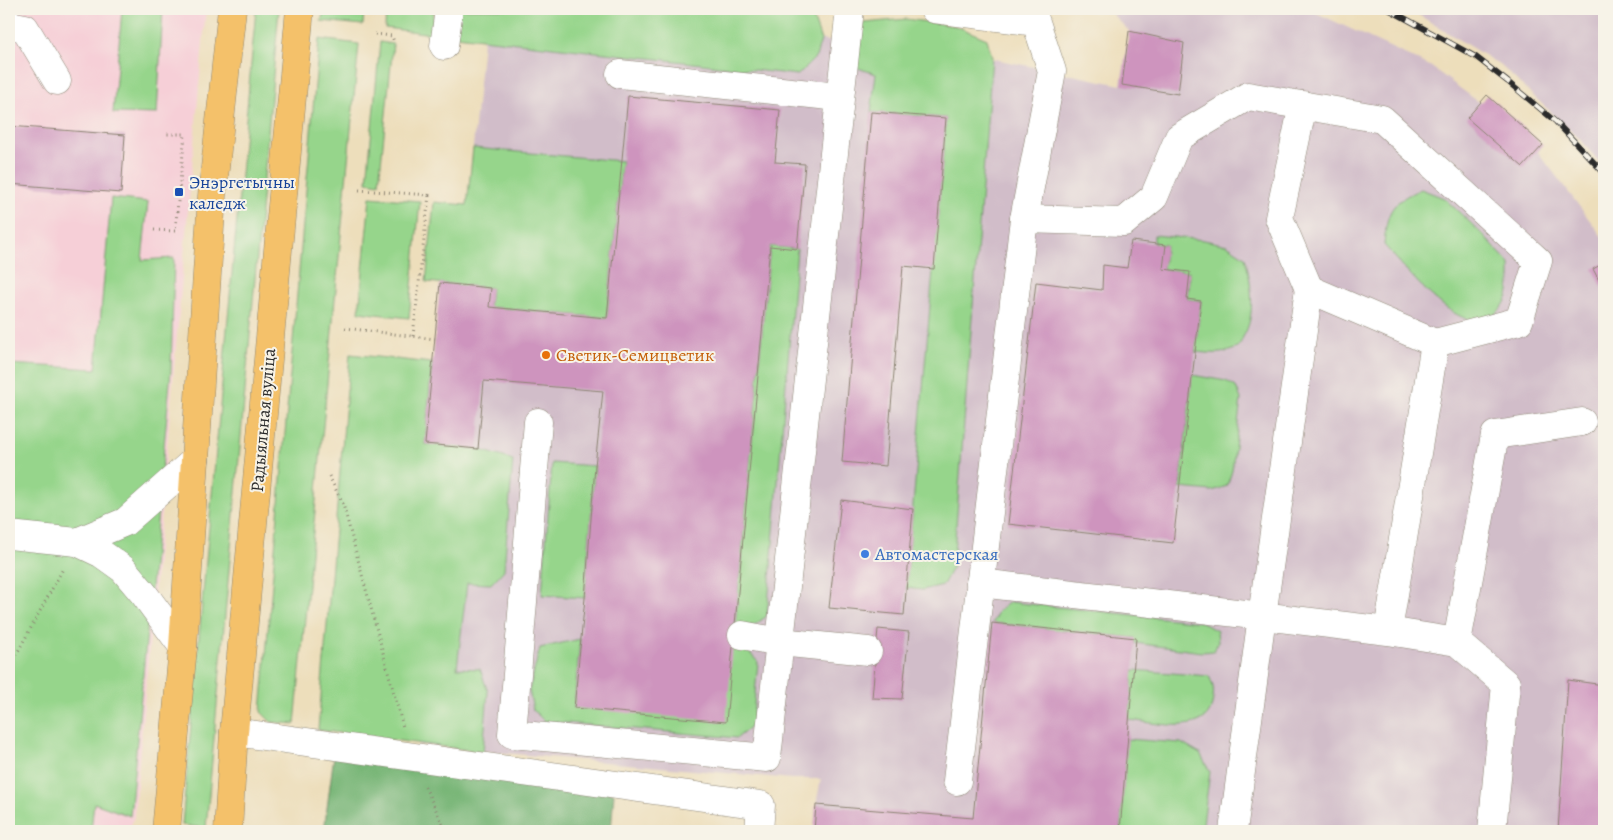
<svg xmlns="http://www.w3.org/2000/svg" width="1613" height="840" viewBox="0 0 1613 840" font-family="Alegreya,serif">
	<rect width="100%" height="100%" fill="#f7f3e8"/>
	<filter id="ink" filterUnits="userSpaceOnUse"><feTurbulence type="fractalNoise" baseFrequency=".02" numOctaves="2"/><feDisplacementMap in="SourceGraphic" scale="10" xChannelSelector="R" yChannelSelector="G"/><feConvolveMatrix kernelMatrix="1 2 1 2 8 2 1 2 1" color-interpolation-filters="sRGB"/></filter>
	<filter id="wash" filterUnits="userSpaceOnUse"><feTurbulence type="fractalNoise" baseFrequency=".0096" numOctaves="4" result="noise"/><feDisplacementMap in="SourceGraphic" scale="20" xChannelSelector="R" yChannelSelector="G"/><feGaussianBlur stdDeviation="1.12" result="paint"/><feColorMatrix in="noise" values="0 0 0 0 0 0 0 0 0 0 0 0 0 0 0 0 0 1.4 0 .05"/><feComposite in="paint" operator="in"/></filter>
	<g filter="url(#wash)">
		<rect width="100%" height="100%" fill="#eddebb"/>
		<path fill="#f6cfd7" d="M9,9h197l-72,808 -5,14h-120z"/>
		<g fill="#d1bdc9">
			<path d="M486,9h20l469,46 146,30 8,-54 -22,-22h201l122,57 50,37 7,-8 56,50 -5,7 66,87v592h-790l2,-26 5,-26h-29l-374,-34 23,-299 -16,-2 15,-160 20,1z"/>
			<path d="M1409,9h195v159l-22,-27 -82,-76z"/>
		</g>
		<g fill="#96d58b" stroke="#60805b">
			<path d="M122,9h41l-6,105 -44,-1z"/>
			<path d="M256,9h23l-73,819 -24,-3z"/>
			<path d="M325,9h39l-1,16 -42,-4z"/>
			<path d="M386,9h48l-2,25 -47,-6z"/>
			<path d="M459,9h272l82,8 8,23 -5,17 -18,18 -342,-39z"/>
			<path d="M906,19l50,7 31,13 5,18 -39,509 -10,19 -21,5 -16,-2 40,-470 -75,-6 5,-38 -21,-7 -2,-28 11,-16z"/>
			<path d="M319,39l40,5 -64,680 -24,-2 -10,-10z"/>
			<path d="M380,42l13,2 -14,140 -12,-2z"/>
			<path d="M473,148l149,13 -15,157 -118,-11 2,-19 -65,-6 8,-80 33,3z"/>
			<path d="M1421,189l23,9 33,31 33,35c0,23 2,37 -17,52 -32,25 -89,-50 -109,-71 3,-33 5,-42 37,-56z"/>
			<path d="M370,197l50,4 -11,117 -50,-6z"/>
			<path d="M111,198l37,4 -6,58 32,-2 -3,113 -41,445 -36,-13 -3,28h-82v-467l87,5z"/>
			<path d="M1154,235l50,5 23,5 18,12c6,25 12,58 -2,80 -1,3 -3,8 -6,10 -12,9 -28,6 -42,5l6,-51 -14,-2 3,-27 -27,-3 3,-24 -12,-1z"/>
			<path d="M770,246l27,3 -30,367 -14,10 -18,-1z"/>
			<path d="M350,354l82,9 -7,81 53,5 35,11 -9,110 -13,14 -24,-1 -10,85 23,1 8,23 -5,60 -165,-22z"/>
			<path d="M1192,375l34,6 10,6 5,12 -9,72 -5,15 -15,5 -32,-3z"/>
			<path d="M552,463l43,3 -10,132 -43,-3z"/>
			<path d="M1010,602l191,20 16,9 1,11 -4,9 -12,1 -67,-9v-5l-143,-15 7,-13z"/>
			<path d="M580,639l-6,69 159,-61 14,3 11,12 -6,64 -15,12 -193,-17 -11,-11 -4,-20 11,-42z"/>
			<path d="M1133,670l76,6c6,13 5,16 3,29 -6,32 -60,17 -83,15z"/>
			<path d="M1127,739l54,4 19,11 10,18 -8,59h-82z"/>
		</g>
		<path fill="#78b677" stroke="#527051" d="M334,755l280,38 -3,38h-287z"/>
		<g id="blocks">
			<g fill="#ce94be">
				<path d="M1129,31l55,12 -6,51 -56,-9z"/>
				<path d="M1487,95l56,50 -20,22 -56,-49z"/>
				<path d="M628,96l152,14 -5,52 30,2 -8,85 -27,-3 -44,476 -152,-14 11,-110 10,-132 8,-75 -119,-10 -6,68 -53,-5 15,-161 51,5 -2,19 118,11z"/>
				<path d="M871,112l75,6 -12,151 -31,-3 -17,200 -44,-4z"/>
				<path d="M9,126l116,9 -4,58 -112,-9z"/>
				<path d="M1131,241l35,4 -3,24 27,3 -3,27 14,2 -28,242 -165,-19 28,-242 66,8 1,-25 24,3z"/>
				<path d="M1604,263v27l-11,-21z"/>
				<path d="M841,500l72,9 -9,106 -75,-7z"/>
				<path d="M992,623l144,15 -16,193h-306l2,-26 157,13z"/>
				<path d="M878,629l31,3 -7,67 -30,-1z"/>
				<path d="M1568,680l36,5v146h-46z"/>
			</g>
		</g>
	</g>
	<g filter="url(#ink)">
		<use href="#blocks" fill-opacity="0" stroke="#8c8473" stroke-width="1"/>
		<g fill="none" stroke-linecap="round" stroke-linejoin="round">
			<g stroke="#8c8473" stroke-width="29">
				<g id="minor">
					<path d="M934,9l102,13 16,49 -28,148 -67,562"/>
					<path d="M9,25l16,3 32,53"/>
					<path d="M444,46l5,-37"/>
					<path d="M620,74l219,23"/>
					<path d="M1303,105l-24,113 30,71"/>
					<path d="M1024,219l100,3 30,-25 25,-60 69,-41 134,23 156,142 -19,60 -84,22"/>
					<path d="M538,422l-26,312 255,24 83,-749"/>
					<path d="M9,535l68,7 25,12 21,15 21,25 39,53"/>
					<path d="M77,542l48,-20 70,-62"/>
					<path d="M980,583l282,33 -29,215"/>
					<path d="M1388,631l47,-288 -126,-54 -47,327 126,15 69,11 49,42 -14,147"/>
					<path d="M742,635l38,7 88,9"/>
					<path d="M1457,642l38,-207 87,-13"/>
					<path d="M234,732l527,73 -2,26"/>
				</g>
			</g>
			<g stroke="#8c8473" stroke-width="29">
				<g id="major">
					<path d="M166,831l17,-184 29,-451 20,-187"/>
					<path d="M228,831l6,-99 66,-723"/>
				</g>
			</g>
			<g stroke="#8c8473" stroke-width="3" stroke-dasharray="1 4" stroke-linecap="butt">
				<path d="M375,34l17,2 2,6"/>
				<path d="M359,190l70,5 1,-4"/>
				<path d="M154,230l21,1 10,-97h-21"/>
				<path d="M345,328l90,11"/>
				<path d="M413,336l16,-141"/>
				<path d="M329,476l14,28 60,223"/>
				<path d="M9,668l55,-101"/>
				<path d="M425,787l21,44"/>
				<path d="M93,831l13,-2 17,2"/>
			</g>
			<use href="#minor" stroke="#fff" stroke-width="28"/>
			<use href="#major" stroke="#f4c16b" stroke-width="28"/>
			<g stroke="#2b2b2b" stroke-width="5.5">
				<path id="rail" d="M1388,9l88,48 32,25 48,40 48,51"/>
			</g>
			<use href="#rail" stroke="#f7f3e8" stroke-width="4" stroke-dasharray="11" stroke-linecap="butt"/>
		</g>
	</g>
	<rect fill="#1a4fb4" stroke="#f7f3e8" stroke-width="2" x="174" y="187" width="10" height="10" rx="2.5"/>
	<circle fill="#e8710a" stroke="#f7f3e8" stroke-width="2" cx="546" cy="355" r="5"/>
	<circle fill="#3f7fe0" stroke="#f7f3e8" stroke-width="2" cx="865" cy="554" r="5"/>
	<g text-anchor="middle" stroke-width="4" stroke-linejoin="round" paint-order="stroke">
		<g font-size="18" fill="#164399" stroke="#f7f3e8" text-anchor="start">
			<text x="189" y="188">Энэргетычны<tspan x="189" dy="21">каледж</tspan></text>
		</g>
		<g font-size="18" fill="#c56008" stroke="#f7f3e8" text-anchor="start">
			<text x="556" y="361">Светик-Семицветик</text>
		</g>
		<g font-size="18" fill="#2b2b2b" stroke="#f7f3e8">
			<text transform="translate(263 420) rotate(-85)" y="6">Радыяльная вуліца</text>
		</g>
		<g font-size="18" fill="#366cbe" stroke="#f7f3e8" text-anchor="start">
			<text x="875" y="560">Автомастерская</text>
		</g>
	</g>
	<rect width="1613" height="840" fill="none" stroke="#f7f3e8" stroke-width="30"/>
</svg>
